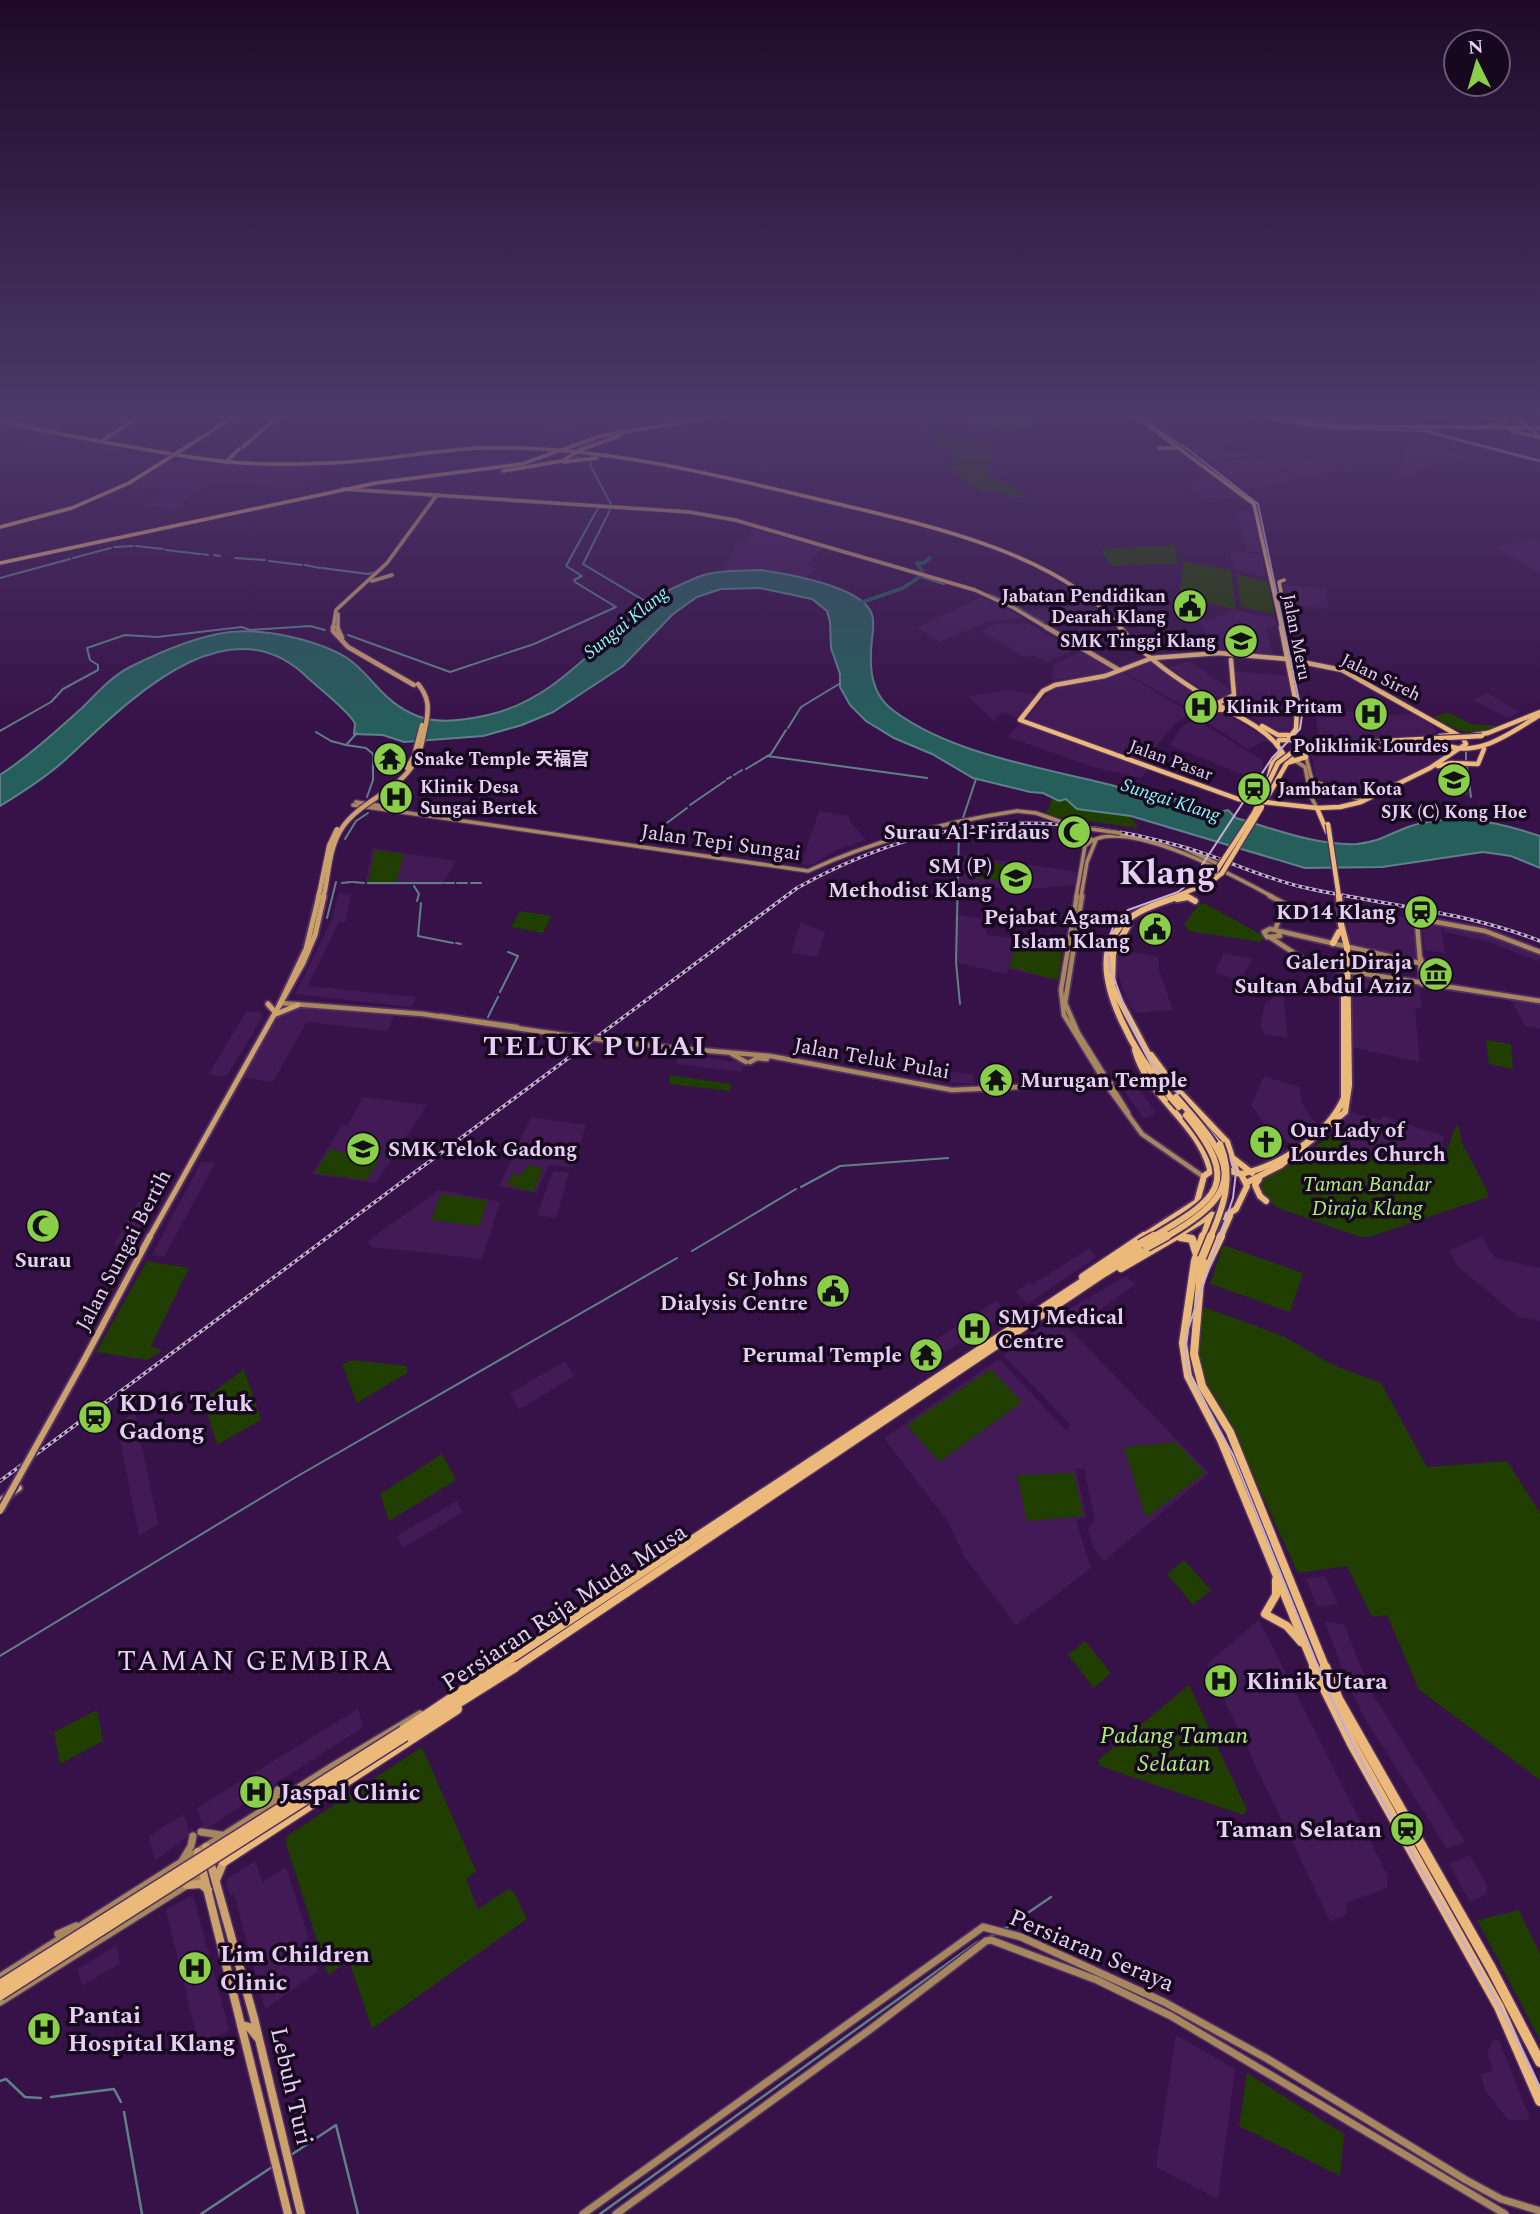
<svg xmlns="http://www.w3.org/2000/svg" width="1540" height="2214" viewBox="0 0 1540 2214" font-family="Spectral,'Noto Sans SC',serif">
	<rect width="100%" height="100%" fill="#371249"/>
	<g fill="#421a56">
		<path d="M1424,416h71l-2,4 -18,3 -53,-1z"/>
		<path d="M542,420h29l-5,17h-30z"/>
		<path d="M1415,434l7,1 46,24 -51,11 -2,5 -21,-2 12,-23 2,-10z"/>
		<path d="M35,435l28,5 57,9 -4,3 -36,-5 -6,3 -52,-9z"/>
		<path d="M1514,437l26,5v15l-34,-8z"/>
		<path d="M1216,442l17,11 28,-4 8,2 -60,12 -19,-14 3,-4z"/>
		<path d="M1281,454l66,13 -46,12 -36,-23z"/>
		<path d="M1259,457l36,23 -49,10 -35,-26z"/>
		<path d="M170,461l73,5h80l-23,22 -91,-6 -35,28 -29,-5 18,-14 -35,-5z"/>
		<path d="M1214,477l29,21 3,3 -46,-5 -17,-13z"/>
		<path d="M1237,510l17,3 9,40 -17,-2z"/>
		<path d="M754,529l70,19 -18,16 12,5 -14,10 -44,-9 -38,3 15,-32 7,1z"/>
		<path d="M1536,539l4,3v32l-45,-27z"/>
		<path d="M1228,549l34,6 3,22 -30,-8z"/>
		<path d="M1284,585l42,4 3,20 -43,-5z"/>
		<path d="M982,597l39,19 -1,3 -27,1 -54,22 -22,-15z"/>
		<path d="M1087,602l16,10 -61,10 -16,-11z"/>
		<path d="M1228,609l47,9 2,7 -12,4 9,27 -56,-6 -22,-32 18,2 2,-5 8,1z"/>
		<path d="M1027,623l47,27 -27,12 -13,-6 -10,1 -43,-26 15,-7z"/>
		<path d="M1083,651l30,18 -11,6 -50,5 1,-15z"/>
		<path d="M1152,659l63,45 -19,9 -75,-43z"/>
		<path d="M1189,661l43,30 1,4 -6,3 -15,-2 -42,-28z"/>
		<path d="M1120,671l71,42 -16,11 -33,39 -118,-43 29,-31 51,-9z"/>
		<path d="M1234,671l54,5 7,37 -3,17 -11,4 -53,-30 1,-4 9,-5z"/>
		<path d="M1010,690l28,5 -22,23 -14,-6 -8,9 -26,-25z"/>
		<path d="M1487,693l33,19 -13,6 -34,-18z"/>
		<path d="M1314,708l81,7 17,-2 19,10 6,9 -13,6 -104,4z"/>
		<path d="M1219,711h3l46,29 -20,9 -46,-30z"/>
		<path d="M1195,719l67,41 1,8 -5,10h-6l-83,-33 14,-19z"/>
		<path d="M1021,722l128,46 -8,10 -48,-11 -85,-30z"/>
		<path d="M1431,748l16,7 -77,41 -54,-18 -5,-25z"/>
		<path d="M1454,764l12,2 4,30 -29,-4 -2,-23z"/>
		<path d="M819,811l30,5 2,7 15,17 -32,11 -22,14 -11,-1z"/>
		<path d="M373,848l83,13 -14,24h-77z"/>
		<path d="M957,854l120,18 -3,13 -45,4 -73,-3z"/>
		<path d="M338,894h13l-6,29 -6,-1 -31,64 108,11 -5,10 -116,-13 37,-75z"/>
		<path d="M1345,907l68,12 6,39 -5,3 -63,-15z"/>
		<path d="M955,915l26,3 7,17 75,9 -6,36 -49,-11 -2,5 -51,-12z"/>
		<path d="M800,923l25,9 -8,25 -26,-4z"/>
		<path d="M1426,923l15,2 4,28 -20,-3 -3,-26z"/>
		<path d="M1443,924l35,6 62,23v5l-2,3 -52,-20 -42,-9z"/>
		<path d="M1121,950l37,7 1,13 14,40 -38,3 -7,-10 -12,-35z"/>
		<path d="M1224,953l29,6 -13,22 -25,-9z"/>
		<path d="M1349,974l70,11 3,23h-7l5,54 -69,-15z"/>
		<path d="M1283,992l5,46 -23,-4 -5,-8 5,-23z"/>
		<path d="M1512,1001l28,3v25l-15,-3z"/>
		<path d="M294,1007l100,9 -7,15 -80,-9 -35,61 -32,-7 42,-65z"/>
		<path d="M246,1012h14l3,4 -36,60 -19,-1z"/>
		<path d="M678,1054l66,9 -2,9 -66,-8z"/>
		<path d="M921,1069l51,5 2,10 -54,-4z"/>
		<path d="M1264,1076l35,11 3,16 8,14 10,8 -27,21 -29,-23 -13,-18z"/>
		<path d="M1134,1081l22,32 -12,6 -23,-33z"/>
		<path d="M363,1097l64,8 -51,78 -64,-9 30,-49h6z"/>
		<path d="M1349,1112l32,8 2,-4 61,20 -2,12 -33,9 -52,-6 -26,-21z"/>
		<path d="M531,1117l55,8 -13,42 -24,-2 -13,28 -37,-7z"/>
		<path d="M201,1162l14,1 -51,94 -12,-2z"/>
		<path d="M553,1171l16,2 -13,45 -19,-3z"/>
		<path d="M439,1190l61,12 -18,57 -110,-12 -4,-6z"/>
		<path d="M138,1202l15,3 -24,42 -15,-2z"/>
		<path d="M1482,1237l13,21 45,10v53l-21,-4 -61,-50 -9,-17z"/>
		<path d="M1089,1248l7,9 -68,47 -12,-12 13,-9 3,2z"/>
		<path d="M1126,1276l9,9 -58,41 -13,-14z"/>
		<path d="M996,1301l11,12 -62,39 -10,-12z"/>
		<path d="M1057,1316l152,157 -105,88 -11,-14 -5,-18 7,-9 -11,-51h-8l10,48 -10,3 15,48 -75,57 -51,-67 -17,-36 -64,-84 115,-79 67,71 5,-5 -68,-70z"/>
		<path d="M565,1361l9,15 -55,34 -9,-17z"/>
		<path d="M135,1412l23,112 -19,12 -22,-111z"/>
		<path d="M457,1501l6,11 -60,36 -6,-12z"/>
		<path d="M1325,1576l13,28 -21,3 -11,-28z"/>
		<path d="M1259,1620l129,256 -1,12 -41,15 1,9 -3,4 -14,5 -123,-257z"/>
		<path d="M1325,1622l19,2 26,66 95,152 -18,7 -84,-134 -16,-33z"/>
		<path d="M358,1709l5,18 -159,103 -7,-22z"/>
		<path d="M184,1814l6,21 -34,25 -2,-2 -5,-22z"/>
		<path d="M1470,1855l17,31v8l-17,8 -21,-38z"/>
		<path d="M256,1861l6,21 24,-15 32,101 -1,4 -52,37 -31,-115 -4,2 -4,-13 2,-5z"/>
		<path d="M189,1897l5,1 35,132 -29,20 -34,-140z"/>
		<path d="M116,1945l4,18 -38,23 -4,-17z"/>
		<path d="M1176,2035l59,34 -17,130 -62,-32z"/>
		<path d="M1493,2040h6l31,79 -21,2 -24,-31 -5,-16 13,-3 -6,-18z"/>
	</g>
	<g fill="#203e00">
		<path d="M938,430l49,15 9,17 -9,2 3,11 21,10 17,14 -49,-9 -17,-11 2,-2 -18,-11h13l-1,-7 -9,-2 5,-8 -16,-4v-8l-19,-4z"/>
		<path d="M1175,545l3,18 -67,3 -10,-17z"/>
		<path d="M1181,561l50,9 5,40 -57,-15 4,-29z"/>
		<path d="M1236,574l32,8 6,32 -33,-7z"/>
		<path d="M1447,712l24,12 31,2c-29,11 -42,8 -68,-9z"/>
		<path d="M1052,799h14l11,10 53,7 9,12 -87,-12 -6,-2z"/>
		<path d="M375,850l29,4 -8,28h-28z"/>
		<path d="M978,862l37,3v16l-37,-2z"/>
		<path d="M1204,903l60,33 -3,6 -73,-11 -4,-7 15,-20z"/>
		<path d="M520,911l32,5 -9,17 -32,-6z"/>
		<path d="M1016,944l46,8 -4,28 -49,-13z"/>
		<path d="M1486,1040l25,4 2,25 -24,-5z"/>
		<path d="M670,1075l62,9 -2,7 -61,-7z"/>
		<path d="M1458,1124l4,19 25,47 1,7 -119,40h-9l-85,-30 -16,-20 2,-7 27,-14 45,-32 27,22c24,-4 59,21 81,2 11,-10 8,-24 17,-34z"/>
		<path d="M330,1149l49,11 -12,20 -53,-7z"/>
		<path d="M528,1165l15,3 -10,24 -17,-4 2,-6 -3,5 -8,-2 5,-11 9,1z"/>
		<path d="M441,1194l47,6 -9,26 -48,-6z"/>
		<path d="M1223,1245l80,28 -13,39 -80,-28z"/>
		<path d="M147,1261l42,7 -38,78 11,5 -15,9 -51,-8z"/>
		<path d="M1201,1306l82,30 50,29 48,18 46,84 80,-6 33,52v267l-121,-90 -32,-75 -15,2 -25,-51 -49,7 -63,-137 -32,-57 -6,-35z"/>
		<path d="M353,1360l54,6v7l-50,30 -15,-39z"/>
		<path d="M244,1369l17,51 -44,25 -14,-45z"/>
		<path d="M991,1369l31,33 -83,60 -32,-37z"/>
		<path d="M1176,1442l29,31 -59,45 -22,-71z"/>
		<path d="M442,1454l14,26 -67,41 -9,-27z"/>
		<path d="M1074,1473l9,43 -56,5 -10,-46z"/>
		<path d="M1184,1560l27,30 -18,15 -26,-31z"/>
		<path d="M1085,1641l26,32 -17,15 -26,-33z"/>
		<path d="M1189,1685l58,125 -4,5 -143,-49 -2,-6z"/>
		<path d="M97,1710l6,31 -43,23 -6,-32z"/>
		<path d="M422,1747l54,124 -10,8 12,30 30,-20 6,3 13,27 -155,110 -23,-68 -21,14 -42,-131 1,-8z"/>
		<path d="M1519,1910l21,44v86l-63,-120z"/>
		<path d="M1247,2073l97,61 -4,42 -101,-50z"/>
	</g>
	<path fill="#365d08" d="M982,416h45l8,6 -4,3 1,3 -34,1 -33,-5 4,-5z"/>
	<path fill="#265e5c" stroke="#5f8089" stroke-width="2" d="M760,570c28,4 99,16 111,42 4,8 2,19 1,27 -3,27 -2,55 22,72 59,44 151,57 221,75l9,5 5,-2 -2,-4 9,-2 2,7 -3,2 6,4 7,-1 3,3 7,-2 24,4 32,13 14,-3 8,8c38,11 81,28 121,26 22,-2 32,-10 51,-17 47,-15 87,-6 132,9v32l-29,-12 -28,-4 -101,15 -77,1 -174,-52 -54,-7 -11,-10 -7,2 -16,-8 -13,-1 -57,-14 -41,-24 -38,-16 -28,-17 -16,-16 -10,-18v-13l-9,-26 -1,-26 -3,-11 -15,-12 -52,-11 -39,1 -24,8 -24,17 -50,52 -70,46 -31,13 -39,11 -79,6 -21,-7 -29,-1c0,-3 1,-7 1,-10 -2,-9 -37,-37 -46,-45 -82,-83 -184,26 -244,81 -20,18 -42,32 -65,46v-31c29,-19 56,-44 82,-67 14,-14 30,-32 48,-41 30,-15 66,-31 100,-35 34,-4 88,8 117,26 14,9 23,22 34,33 33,34 63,34 107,24 71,-16 110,-76 167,-117 12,-8 29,-15 43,-21 18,-7 42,-6 62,-7z"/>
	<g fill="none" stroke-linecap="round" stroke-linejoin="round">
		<g stroke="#5f8089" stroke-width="2">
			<path d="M625,430l19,-3"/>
			<path d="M610,432l12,-2"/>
			<path d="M577,449l18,-9"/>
			<path d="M573,457l10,1"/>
			<path d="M591,462l-1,3 22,41 -29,58 67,40"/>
			<path d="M136,546l27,3"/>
			<path d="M114,547l19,-1"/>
			<path d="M166,550l34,4"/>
			<path d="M202,554l6,1"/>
			<path d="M214,555l6,1"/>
			<path d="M73,558l38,-10"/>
			<path d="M235,558l30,2"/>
			<path d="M269,561l33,4"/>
			<path d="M305,565l15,3"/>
			<path d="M322,568l46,6 8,-2"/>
			<path d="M922,577l22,7"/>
			<path d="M0,578l70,-19"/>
			<path d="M988,594l15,6"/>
			<path d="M1006,602l9,4"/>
			<path d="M1017,607l16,10"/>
			<path d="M1035,618l9,5"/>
			<path d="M348,635l102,37 84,-28 82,-37 -41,-25 -1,-2 8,-4 -16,-10 32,-58h5"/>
			<path d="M788,728l13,-21 38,-23"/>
			<path d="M0,731l51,-29 12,-13 35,-19v-5l-8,-5 -3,-12 38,-13 32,2 85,-10 8,3 60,-4 15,4"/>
			<path d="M316,732l15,9 15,4"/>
			<path d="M357,733l-11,12 20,3 7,6v26l-6,17"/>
			<path d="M1466,752v9"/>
			<path d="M767,756l160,22"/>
			<path d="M1467,766l4,31"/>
			<path d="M746,769l25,-15 15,-24"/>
			<path d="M734,775l8,-5"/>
			<path d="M727,779l4,-2"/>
			<path d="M690,805l35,-24"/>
			<path d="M963,818l13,-39"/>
			<path d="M660,828l27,-20"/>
			<path d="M959,830l-3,132 4,42"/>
			<path d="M345,839l11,-18 12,-8"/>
			<path d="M639,844l18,-13"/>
			<path d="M353,882l11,1"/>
			<path d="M342,883l9,-1"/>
			<path d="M368,883h74"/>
			<path d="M444,883h10"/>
			<path d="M457,883h10"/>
			<path d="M471,883h10"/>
			<path d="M414,886l5,8 -2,7"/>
			<path d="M421,903l-3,33 35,7"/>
			<path d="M327,918l9,-36"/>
			<path d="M456,943l5,1"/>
			<path d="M500,992l18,-36 -10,-4"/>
			<path d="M488,1017l10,-20"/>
			<path d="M801,1187l39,-21 108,-8"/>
			<path d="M692,1251l104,-62"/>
			<path d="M0,1656l296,-179 381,-219"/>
		</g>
		<g stroke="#5f8089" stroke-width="2.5">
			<path d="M1003,1930l48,-33"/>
			<path d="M0,2081l6,-2 19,18 16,1"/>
			<path d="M51,2097l63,-8 7,13"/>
			<path d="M124,2112l18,102"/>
			<path d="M291,2155l45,-30 22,89"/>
			<path d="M201,2214l71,-47"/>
			<path d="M600,2214l376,-271 19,-9"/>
		</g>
		<path stroke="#265e5c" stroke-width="3.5" d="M857,604l46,-16 21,-14 -7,-11h7l6,-5"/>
		<path stroke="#512e62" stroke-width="3.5" stroke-dasharray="3.5 2" stroke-linecap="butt" d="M1136,416l13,10"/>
		<g stroke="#533064" stroke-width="4.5">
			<path id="secondary-far3" d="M1424,428l23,9 93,24"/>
		</g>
		<g stroke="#533064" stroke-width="6">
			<g id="secondary-far2">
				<path d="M1300,743l37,-1"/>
				<path d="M1305,754l14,-4 128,-3"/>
				<path d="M1306,757l6,23 51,21"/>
				<path d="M1294,760l11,7 6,30 6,11"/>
				<path d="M356,802l26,4"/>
				<path d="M353,805l455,66c67,-31 136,-49 209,-60"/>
				<path d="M1120,833l20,4"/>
				<path d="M1074,839h17"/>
				<path d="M1186,849l36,17"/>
				<path d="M1076,897l9,-51c33,-35 153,32 188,51"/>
				<path d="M1081,897l6,-35 9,-22"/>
			</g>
		</g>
		<g stroke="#533064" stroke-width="8">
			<g id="secondary-far1">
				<path d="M1077,896l-16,94 3,25 46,75 32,44 62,43"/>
				<path d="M1082,896l-17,107 13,30 50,80"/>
				<path d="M1270,896l15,8 -10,26"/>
				<path d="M1409,917l76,14 55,21"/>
				<path d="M1413,918l4,5 5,61"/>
				<path d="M1278,931l2,5 -13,1 -3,-5 6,-3 149,34"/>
				<path d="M1271,938l43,28 226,35"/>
				<path d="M1421,959l4,21 7,4"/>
				<path d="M280,1003l143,11 134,20"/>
				<path d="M440,1016l77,11"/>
				<path d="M653,1046l117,10 182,34 159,-7"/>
				<path d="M732,1054l14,8"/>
				<path d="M750,1062l7,-4 10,1"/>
				<path d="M1081,1082l23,-2"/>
			</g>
		</g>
		<g stroke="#533064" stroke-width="10">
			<g id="secondary">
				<path d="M270,1806l8,-16"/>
				<path d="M201,1832l20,3"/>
				<path d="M182,1861l9,-15 2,-10"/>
				<path d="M58,1934l18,-8"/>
				<path d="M0,1977l333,-211 87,-52"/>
				<path d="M0,2002l203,-127"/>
				<path d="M583,2214l400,-287 38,10 143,65 102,56 200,122 35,19 39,12"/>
				<path d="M616,2214l256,-186 114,-87 5,-1 106,40 74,36 334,198"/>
			</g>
		</g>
		<g stroke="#533064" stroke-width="5">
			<g id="primary-far4">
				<path d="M343,489l346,23 46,8 240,70 39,18 35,21"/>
				<path d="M372,581l20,-6"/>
				<path d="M338,614v15"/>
				<path d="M333,629l3,-19 51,-47 49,-67"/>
			</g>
		</g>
		<g stroke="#533064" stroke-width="7">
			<g id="primary-far3">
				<path d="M333,627v4l15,16 66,38"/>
				<path d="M337,627l5,11"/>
				<path d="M1046,627l73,43"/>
				<path d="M318,897l2,-7"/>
				<path d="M323,897l2,-7"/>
			</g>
		</g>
		<g stroke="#533064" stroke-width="9">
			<g id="primary-far2">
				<path d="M268,1004l7,8"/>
				<path d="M279,1006l27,-57 13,-53"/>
				<path d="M276,1014l22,-9"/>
				<path d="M149,1238l154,-275 12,-28 9,-39"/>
			</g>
		</g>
		<g stroke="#533064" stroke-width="10">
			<g id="primary-far1">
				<path d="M83,1362l67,-126"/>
				<path d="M0,1501l19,-13"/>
			</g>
		</g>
		<g stroke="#533064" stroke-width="11">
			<g id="primary">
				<path d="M206,1847l48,171 47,196"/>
				<path d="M198,1852l90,362"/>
				<path d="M216,1880l8,-19"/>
				<path d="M187,1885l14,-1 7,6"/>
				<path d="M241,2025l8,2 8,10"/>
			</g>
		</g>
		<g stroke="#533064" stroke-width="5">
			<g id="highway-far4">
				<path d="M1140,416l12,9"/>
				<path d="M1270,416l66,10 204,2"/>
				<path d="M1294,416l17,3"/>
				<path d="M1515,416l8,8"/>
				<path d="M0,421c48,11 95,20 143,28 33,6 66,12 99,14 34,2 71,1 105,-1 44,-3 89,-12 134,-14 110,-4 233,26 340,52 92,22 240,51 300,129"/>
				<path d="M1491,425l13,-3 6,-6"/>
				<path d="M1149,426l105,78 28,125"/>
				<path d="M1511,431l29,6"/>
				<path d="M103,440l37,-24"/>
				<path d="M188,446l47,-30"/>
				<path d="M243,447l36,-31"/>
				<path d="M1159,448h20"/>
				<path d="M226,462l13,-13"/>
				<path d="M564,462l33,-4"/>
				<path d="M503,471l59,-10 18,-11 39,-14"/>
				<path d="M0,527l72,-19 57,-25"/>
				<path d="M0,563l376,-80 146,-19 79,-28 119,-20"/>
				<path d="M1278,596l3,-4 -2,-10 5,-2"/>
			</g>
		</g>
		<g stroke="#533064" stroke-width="7">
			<g id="highway-far3">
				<path d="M1120,627c23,30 62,55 94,75 21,14 47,23 63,43"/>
				<path d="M1281,627l16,81 -1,21 -7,9"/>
				<path d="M1219,653l68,6 55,11 121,68 3,6 -36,24 -69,34 -21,5 -23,1 -79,-9 -218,-79 23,-29 12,-6 50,-9 47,-18z"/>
				<path d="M1218,703l16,-8 -3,-35"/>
				<path d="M1209,709l17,1"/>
				<path d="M1262,726l16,9h10"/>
				<path d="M1453,735l-13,1 -3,5c35,21 71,-6 101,-25"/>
				<path d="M1474,735l14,-2 52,-21"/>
				<path d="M1438,766l13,-3 27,1 6,-15"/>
				<path d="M1266,789l6,-25 10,-12"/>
				<path d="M1268,796l19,-33 19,-6 -4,-11 -6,-6h-17l-2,5 7,10 10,5"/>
				<path d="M1317,808l10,24"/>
				<path d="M1202,889l20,-16"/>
				<path d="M1175,897l28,-12 13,-14"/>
				<path d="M1186,897h3"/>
			</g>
		</g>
		<g stroke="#533064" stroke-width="10">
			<g id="highway-far2">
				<path d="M1177,899l11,-2 7,4"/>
				<path d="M1129,924l-16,29 -1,33 52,98"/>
				<path d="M1333,943l6,-11"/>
				<path d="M1135,1050c13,48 62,71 75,119"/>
				<path d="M1151,1055l23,31 53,56 10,31"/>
				<path d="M1171,1098c-29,-35 -86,-120 -56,-165 15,-22 42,-29 65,-37"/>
				<path d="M1234,1159l18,14"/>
				<path d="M1217,1167l24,7 6,12 -11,23 -12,8 -16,-3 -11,-12 7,-26z"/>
				<path d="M1241,1174c39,-8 87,-39 103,-76v-103"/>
				<path d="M1259,1179l-4,6 5,11 6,5"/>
				<path d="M1246,1183l35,-18 64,-53 4,-27 -2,-138 -6,-23"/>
				<path d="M1180,1237l9,1"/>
				<path d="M1141,1238l56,-36"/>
				<path d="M1173,1238l37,-22"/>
				<path d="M1203,1238l7,-22"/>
				<path d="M1220,1238l10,-22"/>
			</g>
		</g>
		<g stroke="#533064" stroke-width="11">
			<g id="highway-far1">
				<path d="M1203,1236l-8,25 -12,82 5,33 33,64 94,229"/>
				<path d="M1180,1237l12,2 4,13"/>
				<path d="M1202,1258l-8,96 8,32 28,46 96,237"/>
				<path d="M1121,1268l55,-32"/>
				<path d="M1083,1277l61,-41"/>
				<path d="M1200,1280l21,-44"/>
				<path d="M1276,1580v15l-11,19 22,12 14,16"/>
				<path d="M496,1669l644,-425"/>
				<path d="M513,1669l591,-396 43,-26"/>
			</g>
		</g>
		<g stroke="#533064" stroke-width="13">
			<g id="highway">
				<path d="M1314,1667l38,77 147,263 41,94"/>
				<path d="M1325,1667l13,32 153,269 49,94"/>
				<path d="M403,1731l95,-64"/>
				<path d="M405,1736l110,-69"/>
				<path d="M224,1861l233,-152"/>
			</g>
		</g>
		<use href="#secondary-far3" stroke="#a7875e" stroke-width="2.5"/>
		<use href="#secondary-far2" stroke="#a7875e" stroke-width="3.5"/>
		<use href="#secondary-far1" stroke="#a7875e" stroke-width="4.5"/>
		<use href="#secondary" stroke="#a7875e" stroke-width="7"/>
		<use href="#primary-far4" stroke="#cba16c" stroke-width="3.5"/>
		<use href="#primary-far3" stroke="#cba16c" stroke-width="4.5"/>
		<use href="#primary-far2" stroke="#cba16c" stroke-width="5"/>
		<use href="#primary-far1" stroke="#cba16c" stroke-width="6"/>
		<use href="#primary" stroke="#cba16c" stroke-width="8"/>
		<use href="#highway-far4" stroke="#ebb979" stroke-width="3.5"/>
		<use href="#highway-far3" stroke="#ebb979" stroke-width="4.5"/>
		<use href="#highway-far2" stroke="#ebb979" stroke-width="6"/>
		<use href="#highway-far1" stroke="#ebb979" stroke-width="8"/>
		<use href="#highway" stroke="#ebb979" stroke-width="10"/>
		<g stroke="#c6afd4" stroke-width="2">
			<path d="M1137,416l53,35 68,53 44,211 -2,14 -28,29 -81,124 -13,10 -50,18 -13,13 -9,22 3,19 20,56 21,41 75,87 11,24 -3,26 -45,131 -3,23 4,23 44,80 86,214"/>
			<path d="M1253,416l74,12 98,3 115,30"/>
		</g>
		<path stroke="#c6afd4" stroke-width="2.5" d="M1318,1667c59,147 156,277 222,421"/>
		<g stroke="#c6afd4" stroke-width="3.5">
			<path id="rail" d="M0,1481l797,-593c127,-71 239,-81 379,-43 43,11 83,32 126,42 80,18 161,24 238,54"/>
		</g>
		<use href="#rail" stroke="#17081f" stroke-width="2" stroke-dasharray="3.5" stroke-linecap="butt"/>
		<g stroke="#533064" stroke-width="6" stroke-linecap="butt">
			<path id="secondary-bridge-far1" d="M1017,811l19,2 40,14 44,6"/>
		</g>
		<g stroke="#533064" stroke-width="8" stroke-linecap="butt">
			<path id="secondary-bridge" d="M557,1034l96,12"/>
		</g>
		<g stroke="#533064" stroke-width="7" stroke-linecap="butt">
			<g id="primary-bridge-far1">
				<path d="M407,768l7,-12 8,-31"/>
				<path d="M320,890l9,-44 8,-17"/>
				<path d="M325,890c4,-21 5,-44 17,-62 19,-28 58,-37 74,-68 6,-11 7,-24 10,-36 3,-16 3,-27 -8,-40"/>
			</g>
		</g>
		<g stroke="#533064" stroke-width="10" stroke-linecap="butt">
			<path id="primary-bridge" d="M0,1511l83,-149"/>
		</g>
		<g stroke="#533064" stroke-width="5" stroke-linecap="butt">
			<g id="highway-bridge-far4">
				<path d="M1523,424l13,9"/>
				<path d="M129,483l59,-37"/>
			</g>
		</g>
		<g stroke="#533064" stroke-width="7" stroke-linecap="butt">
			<g id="highway-bridge-far3">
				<path d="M1328,824l11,73"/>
				<path d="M1216,871l38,-58 24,-50 16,-12 50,-8 138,-7"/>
				<path d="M1222,873l40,-66"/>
			</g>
		</g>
		<g stroke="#533064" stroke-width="10" stroke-linecap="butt">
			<g id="highway-bridge-far2">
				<path d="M1339,896l2,28"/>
				<path d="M1171,1098l8,9"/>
				<path d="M1151,1238c68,-40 91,-54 35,-123"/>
				<path d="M1164,1238c88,-50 70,-76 12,-141"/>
				<path d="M1210,1238c14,-32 24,-61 10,-94"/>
			</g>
		</g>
		<g stroke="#533064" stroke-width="11" stroke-linecap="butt">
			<g id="highway-bridge-far1">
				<path d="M1140,1244l14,-8"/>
				<path d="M1147,1247l20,-11"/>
				<path d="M1202,1258l9,-22"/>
			</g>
		</g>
		<g stroke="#533064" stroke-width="13" stroke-linecap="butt">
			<g id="highway-bridge">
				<path d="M0,1985l403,-254"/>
				<path d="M0,1995l405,-259"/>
			</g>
		</g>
		<use href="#secondary-bridge-far1" stroke="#a7875e" stroke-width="3.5"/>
		<use href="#secondary-bridge" stroke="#a7875e" stroke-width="4.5"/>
		<use href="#primary-bridge-far1" stroke="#cba16c" stroke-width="4.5"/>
		<use href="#primary-bridge" stroke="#cba16c" stroke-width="6"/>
		<use href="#highway-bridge-far4" stroke="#ebb979" stroke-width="3.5"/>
		<use href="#highway-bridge-far3" stroke="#ebb979" stroke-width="4.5"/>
		<use href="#highway-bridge-far2" stroke="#ebb979" stroke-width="6"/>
		<use href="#highway-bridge-far1" stroke="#ebb979" stroke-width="8"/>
		<use href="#highway-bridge" stroke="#ebb979" stroke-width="10"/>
	</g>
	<linearGradient id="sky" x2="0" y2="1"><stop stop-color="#1e0a28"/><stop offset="0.57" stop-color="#4d396a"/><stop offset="1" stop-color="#4d396a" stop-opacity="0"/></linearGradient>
	<rect width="1540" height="726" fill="url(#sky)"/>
	<defs>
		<g id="civic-disc" transform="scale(1.75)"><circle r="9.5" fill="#89cf49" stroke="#17081f"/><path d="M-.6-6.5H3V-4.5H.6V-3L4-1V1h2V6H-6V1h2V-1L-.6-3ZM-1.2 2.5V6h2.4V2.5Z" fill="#111"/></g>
		<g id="school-disc" transform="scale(1.75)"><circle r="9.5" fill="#89cf49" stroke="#17081f"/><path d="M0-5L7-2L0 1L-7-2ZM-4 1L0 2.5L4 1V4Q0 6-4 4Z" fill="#111"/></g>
		<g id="hospital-disc" transform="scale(1.75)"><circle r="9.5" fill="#89cf49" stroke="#17081f"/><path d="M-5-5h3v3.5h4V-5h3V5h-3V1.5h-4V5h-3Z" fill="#111"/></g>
		<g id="temple-disc" transform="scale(1.75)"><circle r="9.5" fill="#89cf49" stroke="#17081f"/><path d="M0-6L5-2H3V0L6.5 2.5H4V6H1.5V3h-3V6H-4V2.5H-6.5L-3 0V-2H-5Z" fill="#111"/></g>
		<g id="station-disc" transform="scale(1.75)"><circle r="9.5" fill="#89cf49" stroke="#17081f"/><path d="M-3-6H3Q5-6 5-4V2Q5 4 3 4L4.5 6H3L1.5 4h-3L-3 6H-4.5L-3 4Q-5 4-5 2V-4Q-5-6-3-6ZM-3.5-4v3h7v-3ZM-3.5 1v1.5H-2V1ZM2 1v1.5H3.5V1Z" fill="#111"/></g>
		<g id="mosque-disc" transform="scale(1.75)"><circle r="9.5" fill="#89cf49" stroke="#17081f"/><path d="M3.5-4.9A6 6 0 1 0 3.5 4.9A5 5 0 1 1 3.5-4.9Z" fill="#111"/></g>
		<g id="museum-disc" transform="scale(1.75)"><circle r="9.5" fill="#89cf49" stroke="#17081f"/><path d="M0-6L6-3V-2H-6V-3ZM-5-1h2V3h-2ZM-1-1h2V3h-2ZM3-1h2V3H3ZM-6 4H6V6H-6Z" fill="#111"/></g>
		<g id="church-disc" transform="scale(1.75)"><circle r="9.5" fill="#89cf49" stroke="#17081f"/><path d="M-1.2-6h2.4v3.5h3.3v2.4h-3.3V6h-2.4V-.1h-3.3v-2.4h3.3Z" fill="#111"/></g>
	</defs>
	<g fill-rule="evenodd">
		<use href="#civic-disc" x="1190" y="606"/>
		<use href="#school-disc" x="1241" y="641"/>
		<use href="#hospital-disc" x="1201" y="707"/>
		<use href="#hospital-disc" x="1371" y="714"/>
		<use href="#temple-disc" x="390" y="759"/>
		<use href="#school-disc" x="1454" y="780"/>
		<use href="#station-disc" x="1254" y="789"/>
		<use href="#hospital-disc" x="396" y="797"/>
		<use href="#mosque-disc" x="1074" y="832"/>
		<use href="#school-disc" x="1016" y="878"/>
		<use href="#station-disc" x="1421" y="912"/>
		<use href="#civic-disc" x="1155" y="929"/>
		<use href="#museum-disc" x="1436" y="974"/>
		<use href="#temple-disc" x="996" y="1080"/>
		<use href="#church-disc" x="1266" y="1142"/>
		<use href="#school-disc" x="363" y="1149"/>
		<use href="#mosque-disc" x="43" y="1226"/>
		<use href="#civic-disc" x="833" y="1291"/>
		<use href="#hospital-disc" x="974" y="1329"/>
		<use href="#temple-disc" x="926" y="1355"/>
		<use href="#station-disc" x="95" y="1417"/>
		<use href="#hospital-disc" x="1221" y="1681"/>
		<use href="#hospital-disc" x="256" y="1792"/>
		<use href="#station-disc" x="1407" y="1829"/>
		<use href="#hospital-disc" x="195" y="1968"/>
		<use href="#hospital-disc" x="44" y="2029"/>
	</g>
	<g text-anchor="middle" stroke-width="7" stroke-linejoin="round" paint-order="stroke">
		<g font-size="18" font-weight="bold" fill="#e4d0f1" stroke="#17081f" text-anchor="start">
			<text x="1166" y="602" text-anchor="end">Jabatan Pendidikan<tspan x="1166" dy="21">Dearah Klang</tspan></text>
			<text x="1216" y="647" text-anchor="end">SMK Tinggi Klang</text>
			<text x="1226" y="713">Klinik Pritam</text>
			<text x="1371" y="752" text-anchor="middle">Poliklinik Lourdes</text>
			<text x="414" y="765">Snake Temple 天福宫</text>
			<text x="420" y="793">Klinik Desa<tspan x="420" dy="21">Sungai Bertek</tspan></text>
			<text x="1278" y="795">Jambatan Kota</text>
			<text x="1454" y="818" text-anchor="middle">SJK (C) Kong Hoe</text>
		</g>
		<g font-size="18" fill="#e4d0f1" stroke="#17081f">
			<text transform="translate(1297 637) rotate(79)" y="6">Jalan Meru</text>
			<text transform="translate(1381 677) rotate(26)" y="6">Jalan Sireh</text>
			<text transform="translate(1171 760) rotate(20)" y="6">Jalan Pasar</text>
		</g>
		<g font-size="19" font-style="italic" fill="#86f9f5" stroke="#17081f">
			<text transform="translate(625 622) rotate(-39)" y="7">Sungai Klang</text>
			<text transform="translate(1171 799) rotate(18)" y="7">Sungai Klang</text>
		</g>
		<g font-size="21" font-weight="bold" fill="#e4d0f1" stroke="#17081f" text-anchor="end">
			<text x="1050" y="839">Surau Al-Firdaus</text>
			<text x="992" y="873">SM (P)<tspan x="992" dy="24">Methodist Klang</tspan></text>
			<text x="1396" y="919">KD14 Klang</text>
			<text x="1130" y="924">Pejabat Agama<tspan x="1130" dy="24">Islam Klang</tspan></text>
			<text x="1412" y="969">Galeri Diraja<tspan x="1412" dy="24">Sultan Abdul Aziz</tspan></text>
			<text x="1020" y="1087" text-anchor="start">Murugan Temple</text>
			<text x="1290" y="1137" text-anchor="start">Our Lady of<tspan x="1290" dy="24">Lourdes Church</tspan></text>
			<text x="388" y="1156" text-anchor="start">SMK Telok Gadong</text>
			<text x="43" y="1267" text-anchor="middle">Surau</text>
			<text x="808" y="1286">St Johns<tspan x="808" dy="24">Dialysis Centre</tspan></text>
			<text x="998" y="1324" text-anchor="start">SMJ Medical<tspan x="998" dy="24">Centre</tspan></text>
			<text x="902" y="1362">Perumal Temple</text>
		</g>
		<g font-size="21" fill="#e4d0f1" stroke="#17081f">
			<text transform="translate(721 842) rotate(8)" y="7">Jalan Tepi Sungai</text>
			<text transform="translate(872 1058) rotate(10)" y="7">Jalan Teluk Pulai</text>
			<text transform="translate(123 1250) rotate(-62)" y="7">Jalan Sungai Bertih</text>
		</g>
		<g font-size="21" font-style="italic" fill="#aaf170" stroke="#17081f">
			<text x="1367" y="1191">Taman Bandar<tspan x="1367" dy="24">Diraja Klang</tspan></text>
		</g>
		<g font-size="24" font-weight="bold" fill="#e4d0f1" stroke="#17081f" text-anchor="start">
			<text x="119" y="1411">KD16 Teluk<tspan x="119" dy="28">Gadong</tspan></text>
			<text x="1246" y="1689">Klinik Utara</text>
			<text x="280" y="1800">Jaspal Clinic</text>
			<text x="1382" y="1837" text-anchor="end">Taman Selatan</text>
			<text x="220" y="1962">Lim Children<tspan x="220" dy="28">Clinic</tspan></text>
			<text x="68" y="2023">Pantai<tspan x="68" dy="28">Hospital Klang</tspan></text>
		</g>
		<g font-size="24" fill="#e4d0f1" stroke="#17081f">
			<text transform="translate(564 1607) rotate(-33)" y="8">Persiaran Raja Muda Musa</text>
			<text transform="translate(1092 1950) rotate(23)" y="8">Persiaran Seraya</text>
			<text transform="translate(292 2086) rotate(77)" y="8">Lebuh Turi</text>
		</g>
		<g font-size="24" font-style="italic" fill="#aaf170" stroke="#17081f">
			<text x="1174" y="1743">Padang Taman<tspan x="1174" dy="28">Selatan</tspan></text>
		</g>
		<g font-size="28" font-weight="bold" letter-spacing="2" fill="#e7cef6" stroke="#17081f">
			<text x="595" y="1055">TELUK PULAI</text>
		</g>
		<g font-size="28" letter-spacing="2" fill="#e7cef6" stroke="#17081f">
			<text x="256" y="1670">TAMAN GEMBIRA</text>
		</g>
		<g font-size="35" font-weight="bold" fill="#e7cef6" stroke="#17081f">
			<text x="1167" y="884">Klang</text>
		</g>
	</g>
	<g transform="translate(1477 63) rotate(355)"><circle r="33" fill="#17081f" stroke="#695873" stroke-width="2"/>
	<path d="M0-5L12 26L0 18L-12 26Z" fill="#89cf49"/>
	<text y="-10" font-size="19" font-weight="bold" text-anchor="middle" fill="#e4d0f1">N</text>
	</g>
</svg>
